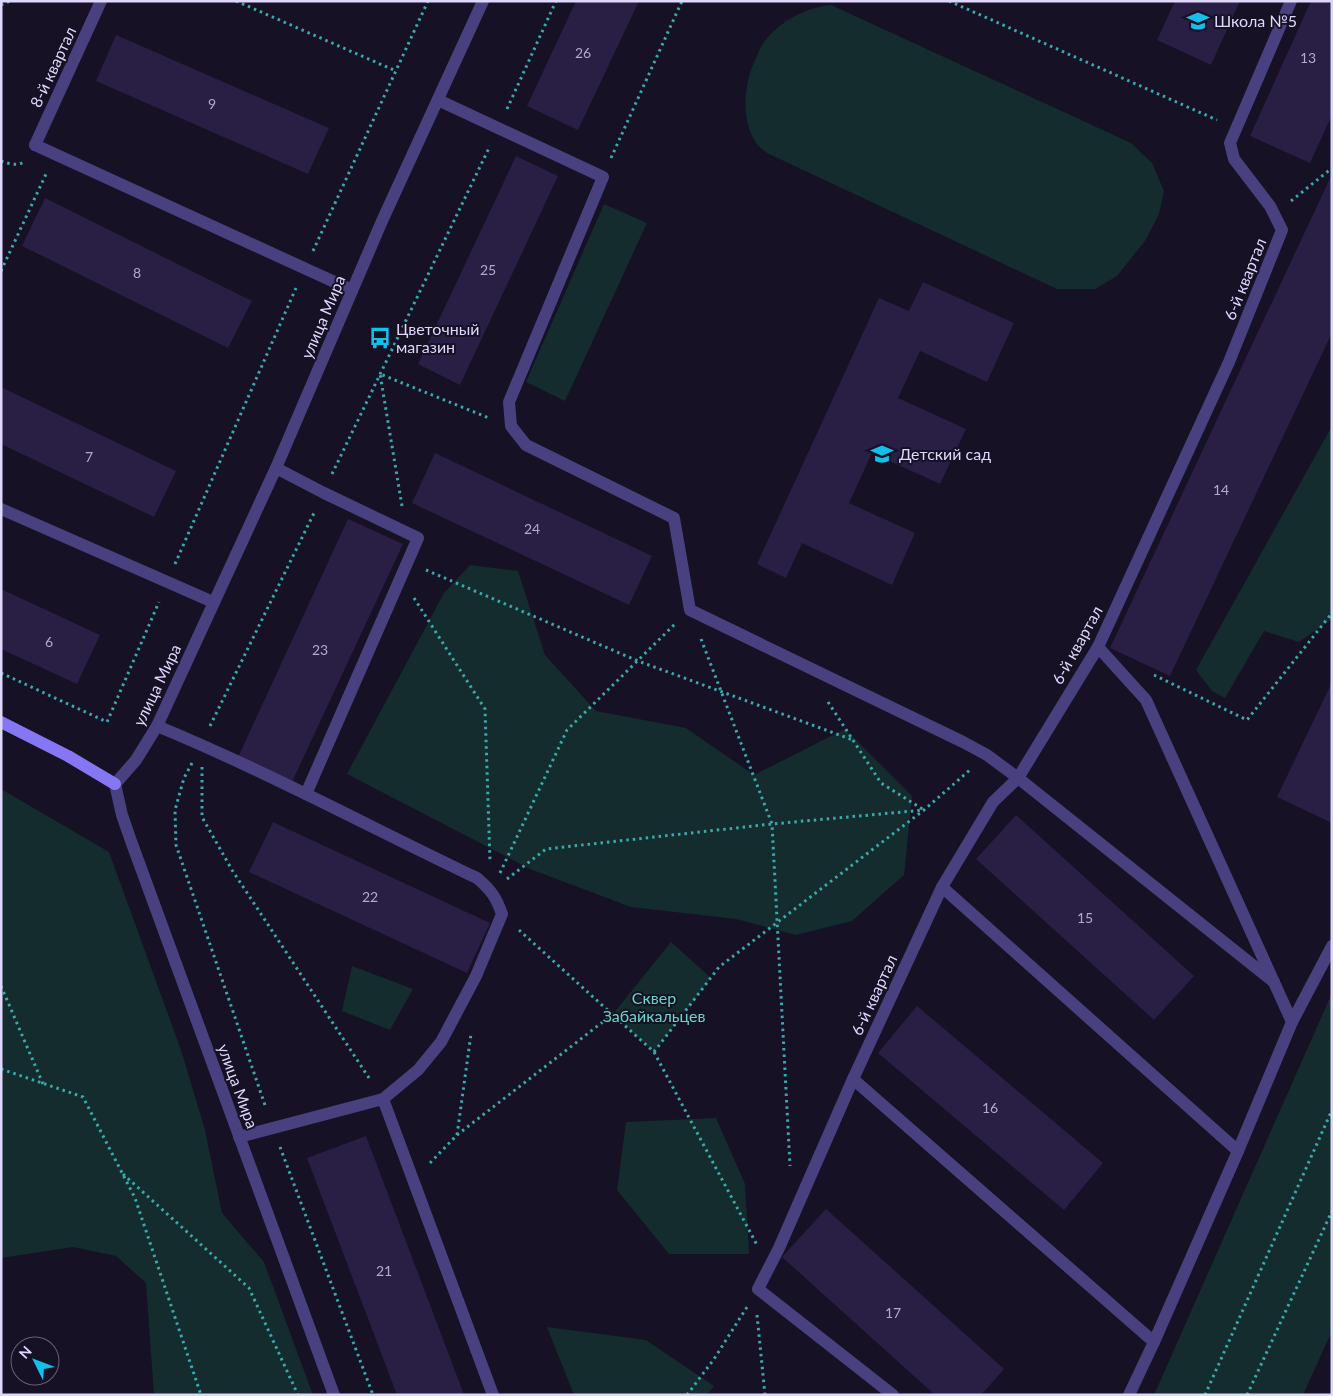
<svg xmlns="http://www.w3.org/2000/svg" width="1333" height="1396" viewBox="0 0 1333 1396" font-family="Lato,sans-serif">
	<rect width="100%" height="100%" fill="#161124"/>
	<g fill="#142c2d">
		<path d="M831,5l300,138 21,20 12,28 -5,23 -14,27 -28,35 -22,13h-38l-290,-136c-4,-3 -8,-6 -11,-10 -16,-25 -12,-60 0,-85 3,-6 5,-13 9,-17 15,-20 42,-34 66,-36z"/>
		<path d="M604,204l43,19 -82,178 -39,-19z"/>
		<path d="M1332,426v193l-33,23 -35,-11 -39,67 -13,-7 -16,-21z"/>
		<path d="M470,565l48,6 27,84 51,56 90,17 68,47 91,-46 67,67 -8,79 -52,46 -56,14 -60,-16 -105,-12 -101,-38 -183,-95 97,-181z"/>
		<path d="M1,789l108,63 72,198 24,80 17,83 42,49 49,133h-159l-8,-112 -30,-27 -43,-9 -72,11z"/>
		<path d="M671,942l40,36 -57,74 -41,-38z"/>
		<path d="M352,966l61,23 -23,41 -48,-19z"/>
		<path d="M1332,993v338l-29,64h-149z"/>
		<path d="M716,1118l29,66 4,70h-80l-52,-64 9,-68z"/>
		<path d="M547,1327l99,13 68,46 -7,9h-133z"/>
	</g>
	<g fill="#291e43">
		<path d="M576,1h63l-61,129 -51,-24z"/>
		<path d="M1175,1h65l-29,64 -54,-25z"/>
		<path d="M1311,1h21v114l-22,48 -60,-27z"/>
		<path d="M116,35l213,93 -21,46 -212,-93z"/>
		<path d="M516,156l42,20 -98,209 -42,-21z"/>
		<path d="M1332,174v159l-162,343 -60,-28z"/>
		<path d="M45,198l207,103 -24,47 -206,-102z"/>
		<path d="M923,282l91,41 -27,59 -67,-31 -22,47 68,31 -26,55 -68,-31 -23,50 66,30 -23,52 -90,-42 -16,35 -29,-14 122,-266 30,13z"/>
		<path d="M1,387l175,84 -22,46 -153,-73z"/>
		<path d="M435,453l217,103 -23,49 -217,-102z"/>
		<path d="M348,519l55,25 -111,238 -54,-25z"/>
		<path d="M1,589l99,46 -23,49 -76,-35z"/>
		<path d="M1332,682v141l-55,-26z"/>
		<path d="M1016,815l178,161 -40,44 -178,-161z"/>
		<path d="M273,822l217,101 -23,50 -218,-101z"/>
		<path d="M917,1006l186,157 -39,47 -186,-157z"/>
		<path d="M366,1136l94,248 4,11h-67l-90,-237z"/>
		<path d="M826,1209l178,160 -23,26h-46l-153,-138z"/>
	</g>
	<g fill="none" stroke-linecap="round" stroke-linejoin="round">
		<g stroke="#39a9ad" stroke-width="3" stroke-dasharray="2.5 4" stroke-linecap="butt">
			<path d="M236,1l160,70"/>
			<path d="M949,1l268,119"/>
			<path d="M1,5l9,-4"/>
			<path d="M507,109l49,-108"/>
			<path d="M611,158l71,-157"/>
			<path d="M1,161c8,3 16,5 23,1"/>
			<path d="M1291,201l41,-33"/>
			<path d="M313,251l115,-250"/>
			<path d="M1,271l45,-97"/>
			<path d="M332,474l158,-328"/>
			<path d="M402,506l-22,-132 109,44"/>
			<path d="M175,564l121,-276"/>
			<path d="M426,570l212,91 215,79"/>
			<path d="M414,598l71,111 5,152"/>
			<path d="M701,639l71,185 18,342"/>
			<path d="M1,673l106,49 52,-120"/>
			<path d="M1154,675l93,45 85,-107"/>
			<path d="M828,702l53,81 43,27"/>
			<path d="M210,726l105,-215"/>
			<path d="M192,763l-8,15 -9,32 1,35 90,263"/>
			<path d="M202,767v50l30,53 139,211"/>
			<path d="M500,873l67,-143 108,-106"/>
			<path d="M507,879l39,-30 226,-25 152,-14"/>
			<path d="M519,930l135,122 103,193"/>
			<path d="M1,986l42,98"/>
			<path d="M654,1052l65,-85 205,-157 47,-41"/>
			<path d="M1,1069l82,28 52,101 66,197"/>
			<path d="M457,1135l156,-121"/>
			<path d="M280,1147l93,248"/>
			<path d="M430,1163l27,-28 14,-101"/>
			<path d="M123,1174l126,114 49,107"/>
			<path d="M757,1315l8,80"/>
			<path d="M687,1395l27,-36 33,-52"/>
			<path d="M1205,1395l127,-285"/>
			<path d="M1247,1395l85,-184"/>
		</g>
		<g stroke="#48407f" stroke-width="12">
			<path d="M438,100l165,77 -94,225 2,24 15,19 148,73 16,92 273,132 24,13 31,23 256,204"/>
			<path d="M35,145l66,-144"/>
			<path d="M276,468l48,25 94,45 -112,256"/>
			<path d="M1,509l212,93"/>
			<path d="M1098,647l48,53 146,322"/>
			<path d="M157,726c109,45 213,101 320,152 14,12 19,19 25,36l-26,62 -35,66 -23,28 -35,29 -144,38"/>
			<path d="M942,887l296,264"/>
			<path d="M853,1079l301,263"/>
			<path d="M383,1099l110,296"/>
			<path d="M893,1395l-135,-106 21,-41 74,-169 89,-192 51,-85 25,-24 80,-131 131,-285 53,-132 -12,-24 -36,-47 -4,-16 61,-142"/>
			<path d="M1129,1395l25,-53 84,-191 54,-129 40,-76"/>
		</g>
		<g stroke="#48407f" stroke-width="12">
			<path d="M35,145l317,145"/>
			<path d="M334,1395l-203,-554 -9,-26 -7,-31 21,-24 21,-34 119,-258 106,-247 101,-220"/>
		</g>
		<path stroke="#8576f4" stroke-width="12" d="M1,722l67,34 47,28"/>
	</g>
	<defs>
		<g id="school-bare" transform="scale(1.725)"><path d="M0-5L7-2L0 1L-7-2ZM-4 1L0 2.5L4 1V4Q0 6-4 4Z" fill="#13c0eb" stroke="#161124" stroke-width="2.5" paint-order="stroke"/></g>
		<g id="bus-bare" transform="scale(1.725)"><path d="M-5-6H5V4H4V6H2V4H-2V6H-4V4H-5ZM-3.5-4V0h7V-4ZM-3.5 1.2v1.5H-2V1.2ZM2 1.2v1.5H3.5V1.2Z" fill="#13c0eb" stroke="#161124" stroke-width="2.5" paint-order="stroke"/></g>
	</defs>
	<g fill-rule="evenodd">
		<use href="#school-bare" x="1198" y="21"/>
		<use href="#bus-bare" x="380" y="338"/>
		<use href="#school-bare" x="882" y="454"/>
	</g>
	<g text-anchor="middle" stroke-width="4" stroke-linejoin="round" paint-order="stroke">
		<g font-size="14" fill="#b2a9ce">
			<text x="583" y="58">26</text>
			<text x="1308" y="63">13</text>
			<text x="212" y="109">9</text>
			<text x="488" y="275">25</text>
			<text x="137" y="278">8</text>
			<text x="89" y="462">7</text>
			<text x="1221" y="495">14</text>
			<text x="532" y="534">24</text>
			<text x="49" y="647">6</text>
			<text x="320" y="655">23</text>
			<text x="370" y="902">22</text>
			<text x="1085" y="923">15</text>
			<text x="990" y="1113">16</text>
			<text x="384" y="1276">21</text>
			<text x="893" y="1318">17</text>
		</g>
		<g font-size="16" fill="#dfd7fc" stroke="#161124" text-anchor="start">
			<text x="1214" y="27">Школа №5</text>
			<text x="396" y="335">Цветочный<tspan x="396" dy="18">магазин</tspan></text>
			<text x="899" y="460">Детский сад</text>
		</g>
		<g font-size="16" fill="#dfd7fc" stroke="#161124">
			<text transform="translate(53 67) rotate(-65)" y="6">8-й квартал</text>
			<text transform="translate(1245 279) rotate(-68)" y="6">6-й квартал</text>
			<text transform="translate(323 317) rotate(-67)" y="6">улица Мира</text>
			<text transform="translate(1077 645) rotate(-61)" y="6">6-й квартал</text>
			<text transform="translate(157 685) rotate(-64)" y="6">улица Мира</text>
			<text transform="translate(874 995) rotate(-65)" y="6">6-й квартал</text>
			<text transform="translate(238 1086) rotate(70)" y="6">улица Мира</text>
		</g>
		<g font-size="16" fill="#68d6c5" stroke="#161124">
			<text x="654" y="1004">Сквер<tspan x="654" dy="18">Забайкальцев</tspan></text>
		</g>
	</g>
	<rect width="1333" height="1396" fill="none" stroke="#dfd7fc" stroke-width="5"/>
	<g transform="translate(35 1361) rotate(312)"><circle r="24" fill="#161124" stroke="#66607a"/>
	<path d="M0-4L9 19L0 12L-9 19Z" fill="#13c0eb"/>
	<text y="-8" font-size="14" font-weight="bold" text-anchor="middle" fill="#dfd7fc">N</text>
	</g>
</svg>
